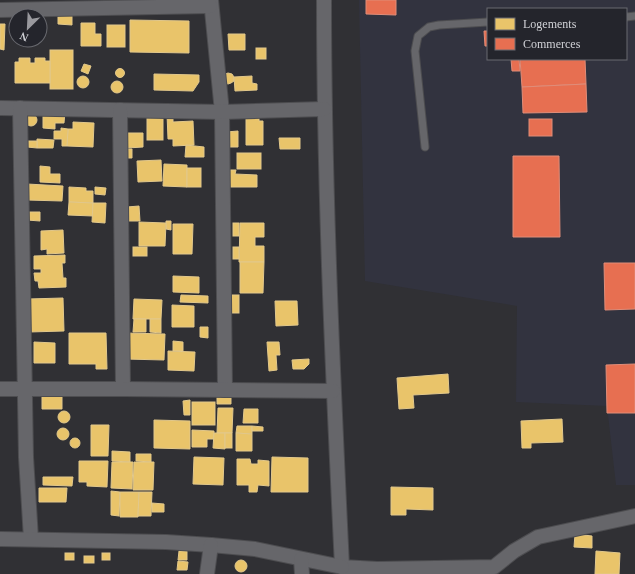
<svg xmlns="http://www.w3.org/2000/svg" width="635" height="574" viewBox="0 0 635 574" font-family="Georgia,serif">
	<rect width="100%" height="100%" fill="#303034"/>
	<path fill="#32333f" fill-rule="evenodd" d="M359,0h276v485h-19l-9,-79 -91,-4 1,-96 -152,-25zM488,9h138v50h-138z"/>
	<g fill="#e9c46a" stroke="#e2c88b">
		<path d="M58,14h14v11l-14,-1z"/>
		<path d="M130,20l59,1v32l-59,-1z"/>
		<path d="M81,23h14v11h6v12h-20z"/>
		<path d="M0,24h5l-1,26 -4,-1z"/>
		<rect x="107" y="25" width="18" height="22"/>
		<path d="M228,34h17v16h-16z"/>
		<rect x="256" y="48" width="10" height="11"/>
		<rect x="50" y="50" width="23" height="39"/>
		<path d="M19,58h11v5h5v-5h10v3h5v22h-35v-21h4z"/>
		<path d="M84,64l7,2 -3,8 -7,-3z"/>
		<circle cx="120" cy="73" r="4.5"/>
		<path d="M228,73l4,1 2,3v4l-3,2 -3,1 -3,-1v-9z"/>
		<path d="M154,74l45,1v7l-6,9 -39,-1z"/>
		<circle cx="83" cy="82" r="6"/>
		<path d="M252,76v7l5,1v6l-22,1 -1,-14z"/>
		<circle cx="117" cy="87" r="6"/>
		<path d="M43,110l22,1 -1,12h-9v6l-12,-1z"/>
		<circle cx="31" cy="120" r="6"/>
		<path d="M167,114h6v8l20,-1 1,24 -21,1v-7h-5z"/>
		<path d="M246,114h13v7h4v24h-17z"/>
		<rect x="147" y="116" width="16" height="24"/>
		<path d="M73,122l21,1 -1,24 -26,-1 1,-17h5z"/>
		<path d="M61,128l7,1 -1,17h-5v-7h-8v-8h7z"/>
		<path d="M238,131v16h-12v-15z"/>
		<path d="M127,133h16v14l-16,1z"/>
		<path d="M279,138h21v11h-20z"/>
		<path d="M37,139l17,1 -1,8h-16z"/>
		<path d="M27,141h10v7l-10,-1z"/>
		<path d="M186,145l18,2v10h-19z"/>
		<path d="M124,149h8v9h-7z"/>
		<rect x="237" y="153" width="24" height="16"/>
		<path d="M161,160l1,21 -24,1 -1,-21z"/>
		<path d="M164,164l23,1v22l-24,-1z"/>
		<path d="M40,166l10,1v7h10v9l-20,-1z"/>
		<rect x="187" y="168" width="14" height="19"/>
		<path d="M225,170h11l-1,4 22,1v12h-32z"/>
		<path d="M27,184l36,2 -1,15 -35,-1z"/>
		<path d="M69,187l17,1v3h7v12l-24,-1z"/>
		<path d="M95,187l11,1 -1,7 -10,-1z"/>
		<path d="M69,202l24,1v13l-25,-1z"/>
		<path d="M93,203h13l-1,20 -13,-1z"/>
		<path d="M139,206l1,15h-13v-14z"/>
		<path d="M27,212h13v9l-13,-1z"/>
		<path d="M166,221h5v9l-5,-1z"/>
		<path d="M139,222l27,1 -1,23h-26z"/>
		<rect x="233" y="223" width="6" height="13"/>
		<path d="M240,223h24v14h-9v9h9v16h-25z"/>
		<path d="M173,224h20l-1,30h-19z"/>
		<path d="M63,230l1,23 -17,1v-5l-6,1v-19z"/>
		<rect x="133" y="247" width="14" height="9"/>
		<rect x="233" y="247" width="6" height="12"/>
		<path d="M65,255v8h-3l1,15h3v9l-27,1 -1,-7h-3l-1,-8h7v-4h-7v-13z"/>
		<path d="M240,262h24l-1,31h-23z"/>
		<path d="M173,276l26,1v16l-26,-1z"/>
		<path d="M181,295l27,1v7l-28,-1z"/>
		<rect x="229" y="295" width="10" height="18"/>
		<path d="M63,298l1,33 -35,1 -1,-33z"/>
		<path d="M134,299l28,1 -1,19h-28z"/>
		<path d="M275,301h22l1,24 -22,1z"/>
		<path d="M172,305l22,1v21h-22z"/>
		<path d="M134,319h12v13h-13z"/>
		<path d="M150,319h11v14l-11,-1z"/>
		<path d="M200,327h8v11l-8,-1z"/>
		<path d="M69,333h37l1,36h-11v-5h-27z"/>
		<path d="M126,333l39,1 -1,26 -39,-1z"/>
		<path d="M173,341l10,1v9h-10z"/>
		<path d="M34,342l21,1v20h-21z"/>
		<path d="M267,342h12l1,13h-4l1,15 -8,1z"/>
		<path d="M168,351l27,1 -1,19 -26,-1z"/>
		<path d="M309,359v5l-5,5h-11l-1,-9z"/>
		<path d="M448,374l1,19 -36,2 1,13 -15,1 -2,-31z"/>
		<path d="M217,392l14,1v11h-14z"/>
		<path d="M42,394l20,1v14h-20z"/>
		<path d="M190,400v15h-6l-1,-14z"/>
		<rect x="192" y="402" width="23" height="23"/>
		<path d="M218,408h15l-1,25h-15z"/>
		<path d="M244,409h14v14h-15z"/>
		<circle cx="64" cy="417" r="6"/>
		<path d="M562,419l1,23 -32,1v5h-9l-1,-27z"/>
		<path d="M154,420l36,1v28l-36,-1z"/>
		<path d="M91,425h18l-1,31h-17z"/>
		<path d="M237,426h15v8l-16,-1z"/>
		<path d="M252,426l11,1v4h-11z"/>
		<circle cx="63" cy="434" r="6"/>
		<path d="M192,430l22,1v8h-7v8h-15z"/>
		<path d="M214,433h11v16l-12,-1z"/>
		<rect x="225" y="433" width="7" height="15"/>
		<path d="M236,433l16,1v17h-16z"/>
		<circle cx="75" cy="443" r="5"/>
		<path d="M112,451l18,1v10l-18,-1z"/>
		<path d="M136,454h15v8l-15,-1z"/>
		<path d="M194,457l30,1 -1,27 -30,-1z"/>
		<path d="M272,457l36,1v34h-37z"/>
		<path d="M237,459h13l1,5h7v-4l11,1v25l-11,-1 -1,7h-8v-7h-12z"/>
		<path d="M79,461h29l-1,26 -20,-1v-4h-8z"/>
		<path d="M112,462h21l-1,27 -21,-1z"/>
		<path d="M134,462h20l-1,28h-20z"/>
		<path d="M43,477h30l-1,9 -29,-1z"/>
		<path d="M391,487l42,1v22l-27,-1v6h-15z"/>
		<path d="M39,488h28l-1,14h-27z"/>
		<path d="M111,491l9,1 -1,24 -8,-1z"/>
		<path d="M120,492h19l-1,25h-18z"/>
		<path d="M139,492h13l-1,24h-13z"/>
		<path d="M152,503l12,1v8h-12z"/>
		<path d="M575,534l17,2v12l-18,-1z"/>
		<path d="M179,551h8v9h-9z"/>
		<path d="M596,551l24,2 -1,21h-24z"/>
		<rect x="65" y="553" width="9" height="7"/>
		<rect x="102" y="553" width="8" height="7"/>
		<rect x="84" y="556" width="10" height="7"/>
		<circle cx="241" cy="566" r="6"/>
		<path d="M178,561l10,1 -1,8h-10z"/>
	</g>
	<g fill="#e76f51" stroke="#e08d79">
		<path d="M366,0h30v15l-30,-1z"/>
		<path d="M484,31h4v15h-3z"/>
		<path d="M511,59h8l1,12h-8z"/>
		<path d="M520,59h65l1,25 -64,3z"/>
		<path d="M586,84l1,28 -64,1 -1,-26z"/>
		<rect x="529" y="119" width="23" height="17"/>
		<path d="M513,156h46l1,81h-47z"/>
		<path d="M604,263h31v46l-30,1z"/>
		<path d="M635,364v49h-28l-1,-48z"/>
	</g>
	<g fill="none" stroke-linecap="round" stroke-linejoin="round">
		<g stroke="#4d4d50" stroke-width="9">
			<g id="lane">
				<path d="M626,17l9,-1"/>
				<path d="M425,147l-10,-96 3,-15 11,-9 10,-2 49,-3"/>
			</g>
		</g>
		<g stroke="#4d4d50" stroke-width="16">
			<g id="street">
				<path d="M211,0l11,112 3,278"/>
				<path d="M324,0c0,189 9,378 18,567l35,2 117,-2 20,-16 24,-14 97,-21"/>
				<path d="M0,10l210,-4"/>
				<path d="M0,108l222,4 102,-3"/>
				<path d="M20,108l6,349 5,82"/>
				<path d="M120,110l3,279"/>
				<path d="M0,389h123l210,2"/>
				<path d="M0,539l166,3 45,3 44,4 87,18"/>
				<path d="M301,559l1,15"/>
				<path d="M207,574l4,-29"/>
			</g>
		</g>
		<use href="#lane" stroke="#66666a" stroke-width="7"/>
		<use href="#street" stroke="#66666a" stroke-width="14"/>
	</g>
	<rect x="487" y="8" width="140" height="52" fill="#24252c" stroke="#696a70"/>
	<rect x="495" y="18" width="20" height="12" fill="#e9c46a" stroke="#696a70"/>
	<text x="523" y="28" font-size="12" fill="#d1d2d7">Logements</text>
	<rect x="495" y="38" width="20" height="12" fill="#e76f51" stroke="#696a70"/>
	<text x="523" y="48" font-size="12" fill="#d1d2d7">Commerces</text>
	<g transform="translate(28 28) rotate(204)"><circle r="19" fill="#24252c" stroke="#696a70"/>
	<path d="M0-3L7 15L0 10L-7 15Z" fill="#99999e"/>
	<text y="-6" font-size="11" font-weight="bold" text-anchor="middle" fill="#d1d2d7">N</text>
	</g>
</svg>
